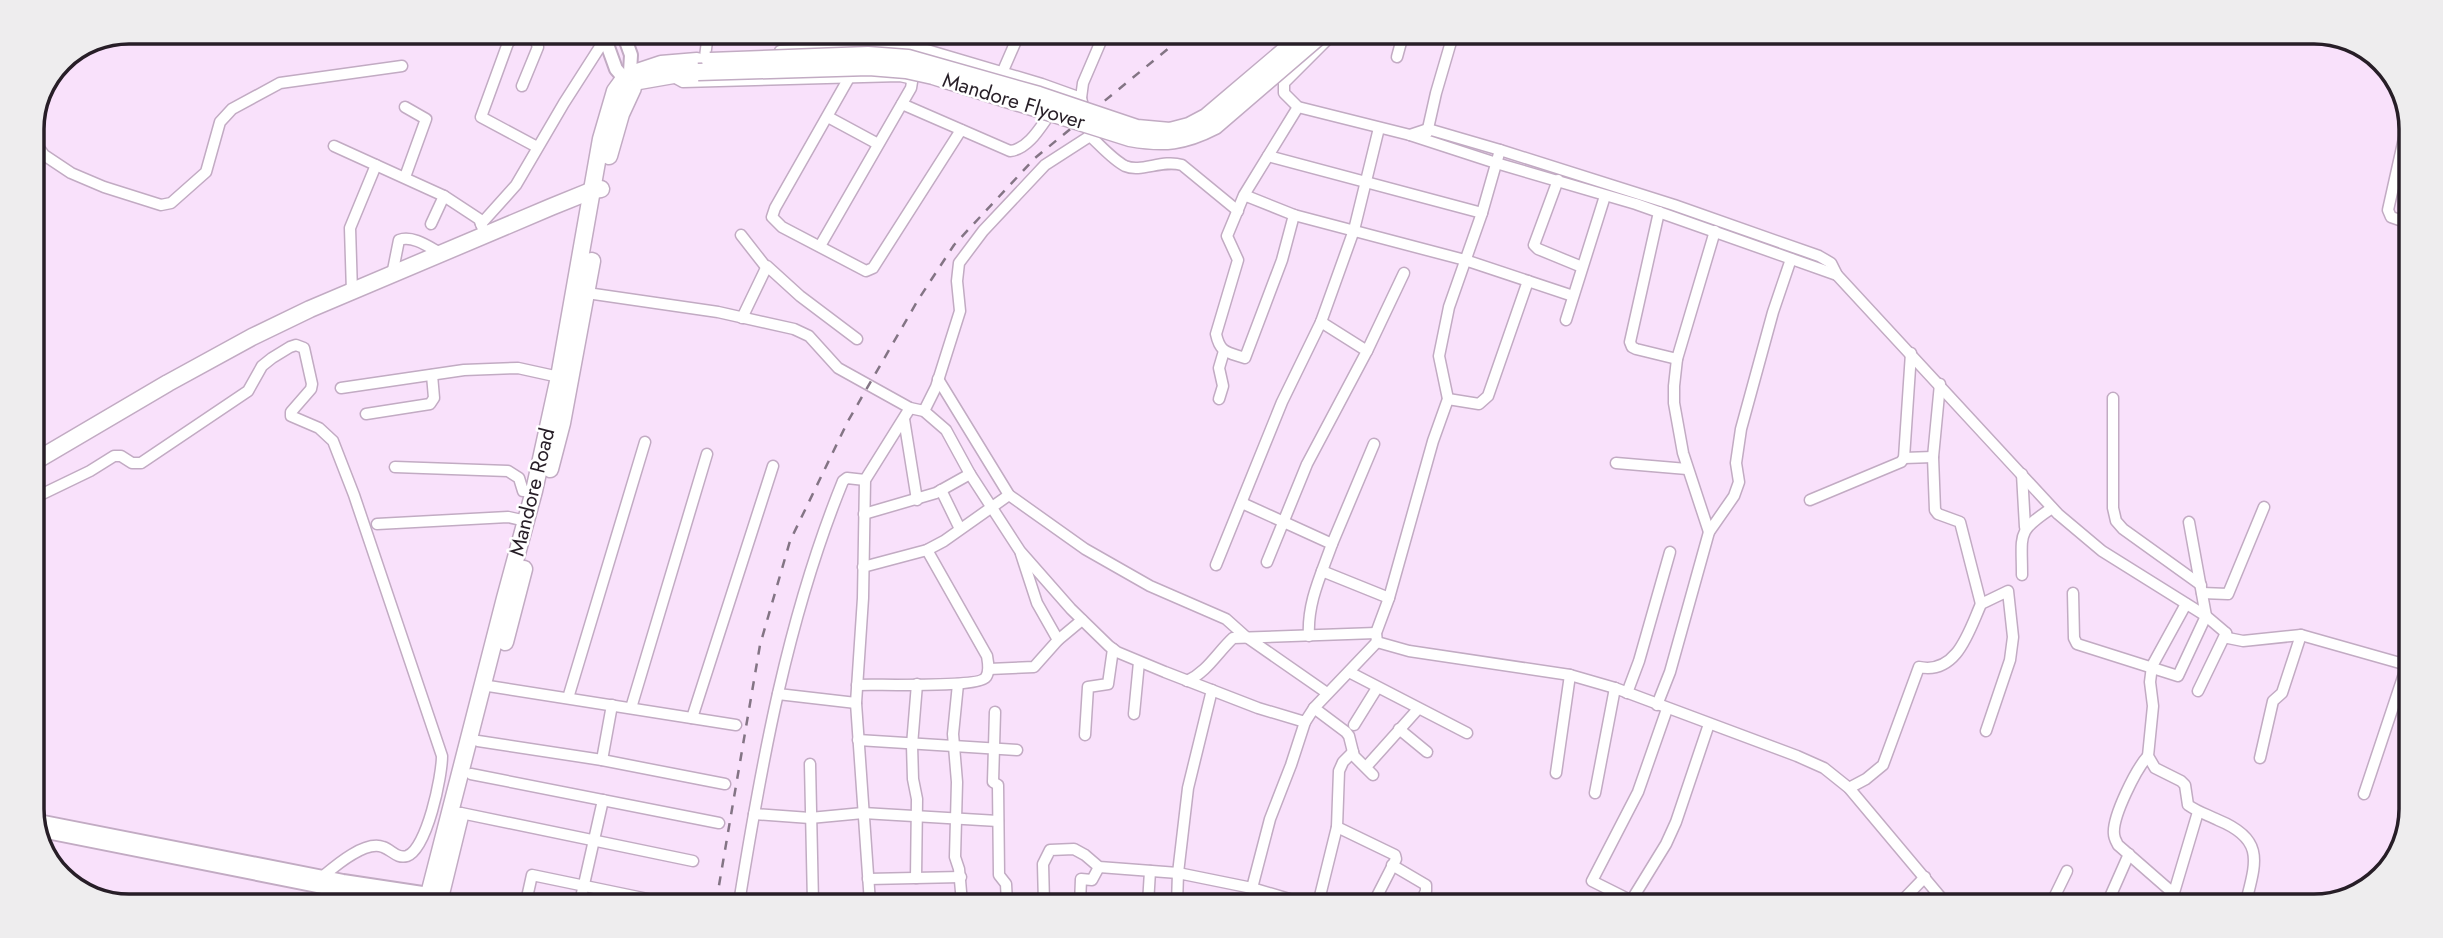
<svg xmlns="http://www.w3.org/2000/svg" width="2443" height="938" viewBox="0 0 2443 938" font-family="Jost,sans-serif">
	<rect width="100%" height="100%" fill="#f9e1fb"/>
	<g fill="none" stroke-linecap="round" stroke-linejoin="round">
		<g stroke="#c2abc3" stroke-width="13">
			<g id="minor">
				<path d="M1333,34l-49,49v10l14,14 112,28 86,28 140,41 201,71"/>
				<path d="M780,51l113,-7 27,4 122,36 39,14"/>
				<path d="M705,57l3,-24"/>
				<path d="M1397,57l6,-22"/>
				<path d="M1002,73l17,-39"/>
				<path d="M672,76l11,6 217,-6 9,2 3,4 -1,6 -91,158"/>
				<path d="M850,76l-75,132 -3,9 10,10 84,44 7,-3 88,-138"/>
				<path d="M522,86l16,-39c-5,-16 -20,-15 -30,-4l-27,74 56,30"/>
				<path d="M902,104l108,47c19,-2 31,-25 42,-40"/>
				<path d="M2409,116l-21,94 3,7 20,7"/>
				<path d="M828,117l50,27"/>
				<path d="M1427,133l9,-40 17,-58"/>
				<path d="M1410,135l18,-6 72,21 174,55 145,51 12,7 6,12 221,239 44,37 104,65 20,17 2,5 15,3 58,-6 106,30"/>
				<path d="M1090,136c10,9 23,24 35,30 16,7 37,-7 57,-1l56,46"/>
				<path d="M32,138l12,17 27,18 33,14 57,18 10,-2 35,-31 14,-50 12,-13 48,-26 122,-17"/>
				<path d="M334,146l110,50 -13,28"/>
				<path d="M1500,150l-18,63 -33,94 -10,49 9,43 -15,42 -44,157 -13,35 1,9 32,9 161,24 45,13 182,68 27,12 25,20 99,118"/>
				<path d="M1268,156l214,57"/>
				<path d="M405,177l21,-58 -21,-12"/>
				<path d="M1558,180l-24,65 4,4 44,18"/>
				<path d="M1244,195l50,20 -12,45 -37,98c-18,-6 -25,-5 -29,-24l22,-74 -11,-24 17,-41 54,-88"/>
				<path d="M444,196l35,23 4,10"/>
				<path d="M1659,212l-29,130 2,5 4,2 41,10"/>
				<path d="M1294,215l171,45 108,36"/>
				<path d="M481,224l35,-39 48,-82 41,-64"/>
				<path d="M741,235l25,32"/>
				<path d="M392,275l7,-35c14,-5 30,7 43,14"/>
				<path d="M352,292l-2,-64 26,-63"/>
				<path d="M587,293l131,19 76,17 15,7 29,32 72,40 14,3 22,19 24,44 50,77 51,58 38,37 8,6 48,20 93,36 47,14 9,-14 63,-66"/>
				<path d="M742,318l25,-52 33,30 57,43"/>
				<path d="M1566,320l39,-124"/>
				<path d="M1367,351l37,-78"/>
				<path d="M938,379l71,116 76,54 65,37 76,33 19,17 82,57"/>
				<path d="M1940,384l-7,73 2,53 3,4 22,8 21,82"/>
				<path d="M341,388l123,-18 54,-2 41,9"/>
				<path d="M2113,398v110l3,13 7,8 78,56"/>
				<path d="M1219,399l4,-13 -4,-18 5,-17"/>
				<path d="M1448,399l31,5 9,-8 40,-115"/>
				<path d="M924,411l12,-24 24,-76 -3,-30 2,-18 24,-32 62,-66 45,-29 -9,-38 2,-15 21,-49"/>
				<path d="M366,414l64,-10 4,-6 -2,-23"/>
				<path d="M904,419l13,81"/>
				<path d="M32,444l13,13"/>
				<path d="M1904,458l29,-1"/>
				<path d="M1616,463l71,6"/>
				<path d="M395,467l113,4 11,7 4,13h11"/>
				<path d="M2022,474l3,53"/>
				<path d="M941,490l19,39"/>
				<path d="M32,499l58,-28 24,-15h7l11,7h9l107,-72 14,-25 10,-8 18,-11 6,-2 8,3 8,36 -1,5 -20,23v4l28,12 14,13 21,54 88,261c0,20 -15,93 -35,100 -10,3 -15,-6 -24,-9 -18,-7 -48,19 -61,30"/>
				<path d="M1810,500l91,-38 3,-4 7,-105"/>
				<path d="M1242,503l90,41c-11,31 -25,59 -23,92"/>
				<path d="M864,514l72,-21 34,-19"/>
				<path d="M377,524l131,-7 18,4"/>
				<path d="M1709,532l-26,-79 -9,-50v-17l3,-27 38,-128"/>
				<path d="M1332,544l42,-100"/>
				<path d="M1021,554l16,49 21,37"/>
				<path d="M1267,562l40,-98 60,-113 -46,-29"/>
				<path d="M1216,565l66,-163 39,-80 33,-92 25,-102"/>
				<path d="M863,567l64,-17 17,-9 65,-46"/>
				<path d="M1322,571l67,27"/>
				<path d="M2022,575c0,-42 -6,-43 30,-67"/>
				<path d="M2073,593l1,45 3,6 101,32 28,-60 -17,-94"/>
				<path d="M2202,593l26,1 36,-87"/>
				<path d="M2186,604l-34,62 -2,16 3,24 -5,50 7,12 26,13 4,4 3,20c10,7 20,10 30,15 49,20 37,44 27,86"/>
				<path d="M989,669l45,-2 24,-27 24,-20"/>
				<path d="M1349,672l118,61"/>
				<path d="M1187,681c20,-9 30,-28 46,-43l143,-5"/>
				<path d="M958,684l-5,50 4,48 -2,75 4,12 3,34"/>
				<path d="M482,685l254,40"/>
				<path d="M857,685c18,-1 122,3 129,-8 4,-6 2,-15 1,-21l-60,-106"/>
				<path d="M2198,691l28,-58"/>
				<path d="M1627,693l12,-32 31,-109"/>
				<path d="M778,694l78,9"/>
				<path d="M568,698l77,-256"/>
				<path d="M1657,705l13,-33 39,-140 25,-36 5,-14 -3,-19 5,-34 32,-117 18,-53"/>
				<path d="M631,708l76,-254"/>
				<path d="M1314,708l32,24 3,4 5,20 19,19"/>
				<path d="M995,712l-2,70 5,3 1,90 7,9 1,19"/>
				<path d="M1134,714l5,-52"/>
				<path d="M692,718l81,-252"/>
				<path d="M1354,725l23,-37"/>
				<path d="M1399,729l28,23"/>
				<path d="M1085,735l3,-48 20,-3 5,-35"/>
				<path d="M858,740l159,10"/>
				<path d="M478,741l124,19 123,24"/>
				<path d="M2148,756c-12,13 -36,61 -34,78 0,4 2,7 4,11l55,48"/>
				<path d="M2260,758l13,-57 9,-8 19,-58"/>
				<path d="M602,760l10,-55"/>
				<path d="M810,764l3,139"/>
				<path d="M1366,767l52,-58"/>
				<path d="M1556,773l14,-98"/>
				<path d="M471,774l248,49"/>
				<path d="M1849,788l17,-9 17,-14 36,-98c38,8 50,-36 62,-63l27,-13 5,46 -3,23 -24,71"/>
				<path d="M1595,793l20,-105"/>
				<path d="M2364,794l43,-129"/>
				<path d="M461,813l232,48"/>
				<path d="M754,814l56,4 53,-5 135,8"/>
				<path d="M1337,827l58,28 1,4 -23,45"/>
				<path d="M1392,865l34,20v6l-6,13"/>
				<path d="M916,878l1,-79 -4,-20 -1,-34 5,-61"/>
				<path d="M868,879l93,-2"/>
				<path d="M1252,888l18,-69 21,-54 14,-43"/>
				<path d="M1631,901l35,-57 10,-22 33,-98"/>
				<path d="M526,902l6,-27 135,28"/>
				<path d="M580,902l23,-102"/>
				<path d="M739,903c23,-143 49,-287 104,-422l4,-3 18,2"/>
				<path d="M870,903l-14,-200 7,-105 2,-118 45,-72"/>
				<path d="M1044,903l-1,-39 7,-14 24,-1 11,6 14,12 79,6 10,-85 24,-98"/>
				<path d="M1080,904l1,-25 11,1 7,-13"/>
				<path d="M1148,904l2,-33"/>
				<path d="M1177,904l1,-31 74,15 54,16"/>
				<path d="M1318,904l19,-77 2,-56 4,-9 10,-10"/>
				<path d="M1640,905l-48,-24 46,-89 29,-83"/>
				<path d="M1898,905l27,-28"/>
				<path d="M2050,906l17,-35"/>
				<path d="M2106,906l23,-52"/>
				<path d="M2170,906l28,-94"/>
			</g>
		</g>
		<g stroke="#c2abc3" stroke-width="16">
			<g id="tertiary">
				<path d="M603,33l13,36 7,8"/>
				<path d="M623,33l8,22 -1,17"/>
				<path d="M33,820l310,61 86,13"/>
				<path d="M37,830l361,72"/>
			</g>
		</g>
		<g stroke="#c2abc3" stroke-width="19">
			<g id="trunk">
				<path d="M634,73l27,-9 36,-3"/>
				<path d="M639,81l46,-8"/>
				<path d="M609,156l12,-42 12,-26"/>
				<path d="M32,463l136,-80 84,-46 58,-28 241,-102 42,-17 8,-1"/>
				<path d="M550,469l12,-46 30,-162"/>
				<path d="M505,642l19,-73"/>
				<path d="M427,902l78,-304 29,-107 25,-114 42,-238 14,-48 8,-11"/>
				<path d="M439,902l21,-86"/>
			</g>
		</g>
		<use href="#minor" stroke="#fff" stroke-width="10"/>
		<use href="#tertiary" stroke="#fff" stroke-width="12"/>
		<use href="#trunk" stroke="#fff" stroke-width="16"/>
		<path stroke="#837484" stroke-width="2.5" stroke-dasharray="9 9" stroke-linecap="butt" d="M716,903l44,-258 30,-104 58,-120 70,-121 36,-55 81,-87 151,-124"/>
		<g stroke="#c2abc3" stroke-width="19" stroke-linecap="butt">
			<g id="trunk-bridge">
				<path d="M710,61l158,-6 40,3 131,37 98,33 33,3 19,-5 17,-9 98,-83"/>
				<path d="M698,72l171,-5 37,3 27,6 197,62c34,6 54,4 85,-12l107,-92"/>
			</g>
		</g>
		<use href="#trunk-bridge" stroke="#fff" stroke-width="16"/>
	</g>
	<g text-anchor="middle" stroke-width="5" stroke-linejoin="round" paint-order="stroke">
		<g font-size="21" fill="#271e27" stroke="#fff">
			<text transform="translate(1014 101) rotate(17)" y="7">Mandore Flyover</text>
			<text transform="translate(532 492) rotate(-76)" y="7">Mandore Road</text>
		</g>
	</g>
	<path d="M0 0H2443V938H0ZM129 44H2314A85 85 0 0 1 2399 129V809A85 85 0 0 1 2314 894H129A85 85 0 0 1 44 809V129A85 85 0 0 1 129 44Z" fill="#eeedee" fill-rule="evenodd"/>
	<path fill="none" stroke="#271e27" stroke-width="3.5" d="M129 44H2314A85 85 0 0 1 2399 129V809A85 85 0 0 1 2314 894H129A85 85 0 0 1 44 809V129A85 85 0 0 1 129 44Z"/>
</svg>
